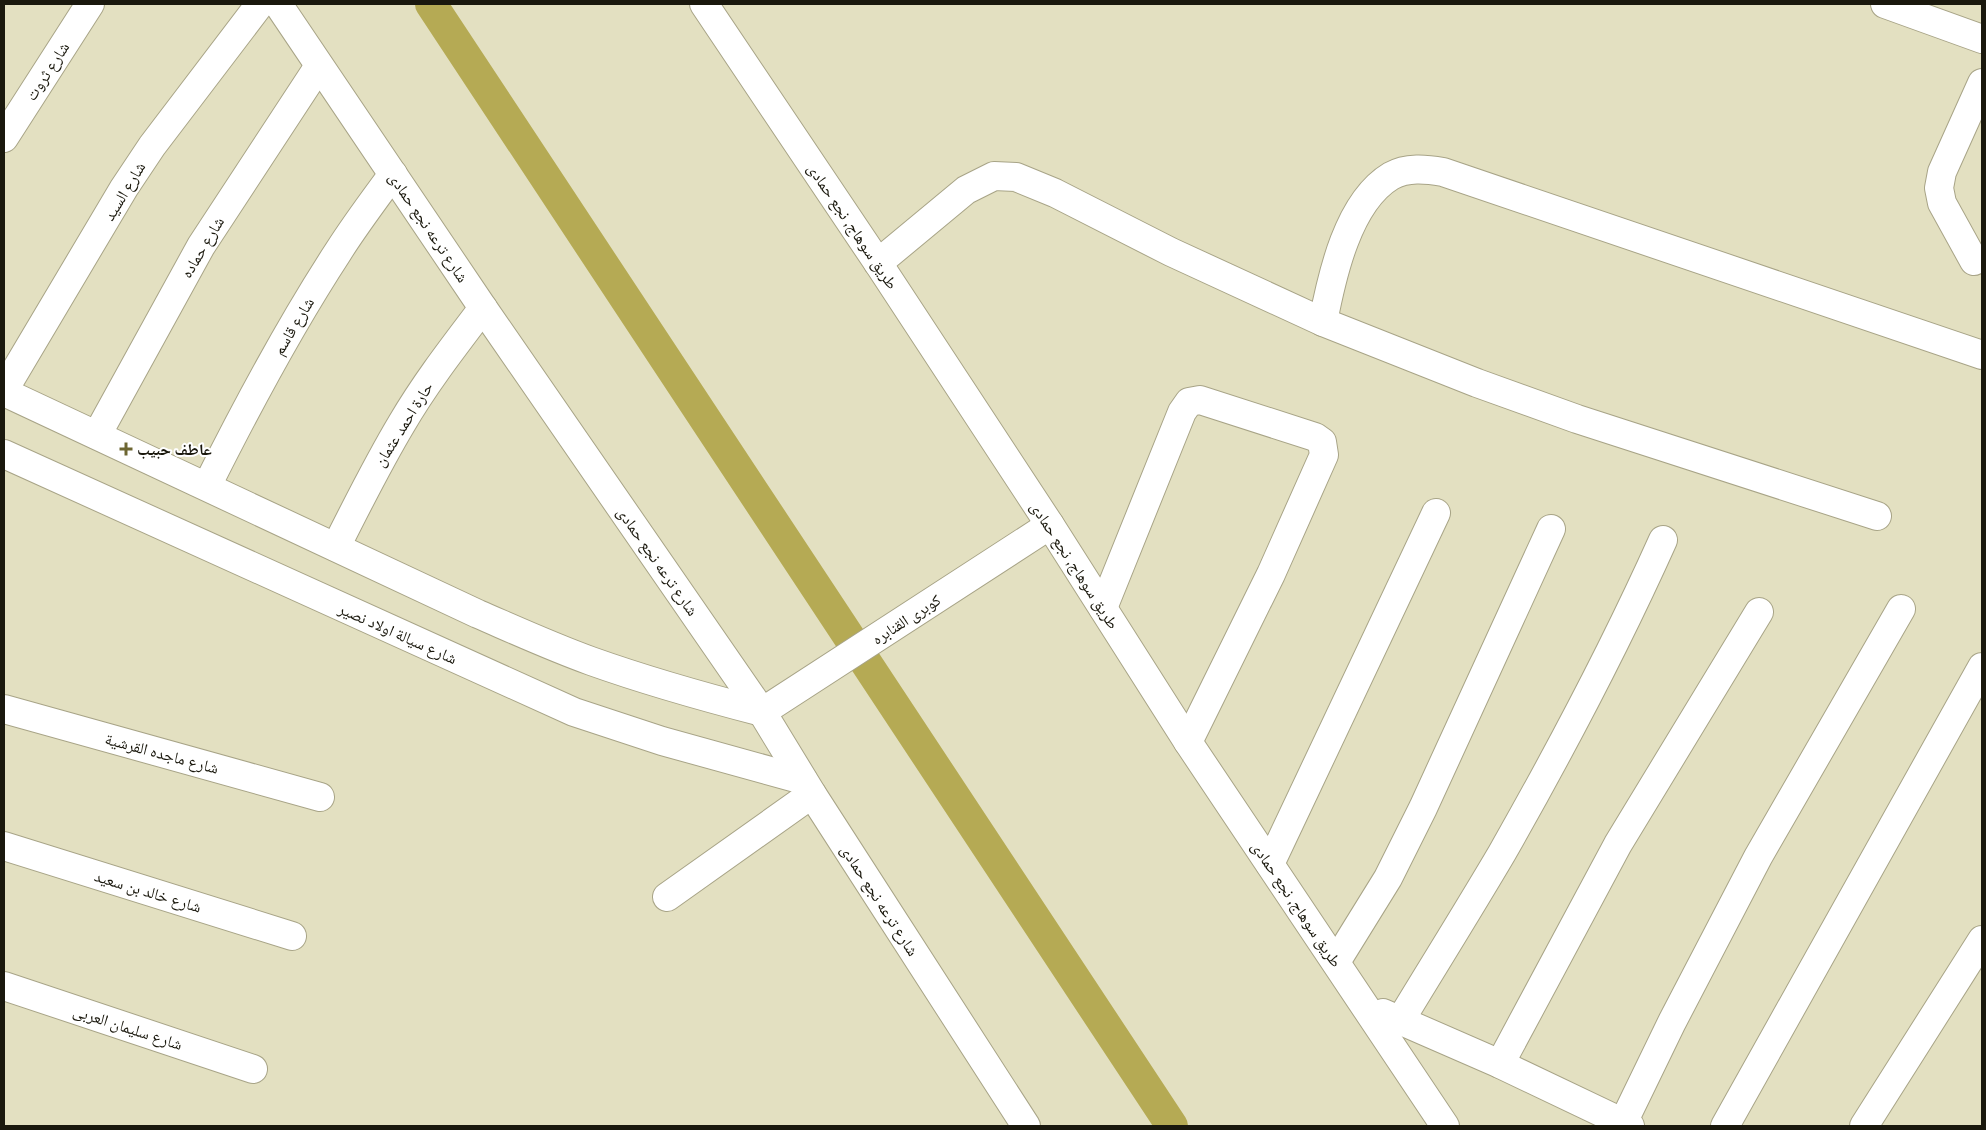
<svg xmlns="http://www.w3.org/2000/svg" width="1986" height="1130" viewBox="0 0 1986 1130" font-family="'Archivo Narrow','Noto Naskh Arabic',sans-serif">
	<rect width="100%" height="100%" fill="#e3e0c1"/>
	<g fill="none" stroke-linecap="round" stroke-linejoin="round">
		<path stroke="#b5aa54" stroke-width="32" d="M431,4l741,1122"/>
		<g stroke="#a8a487" stroke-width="30">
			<g id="minor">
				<path d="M278,4l205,304 279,404 50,82 214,332"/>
				<path d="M1885,4l97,35"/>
				<path d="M4,138l86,-134"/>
				<path d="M1974,261l-32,-58 -3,-15 3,-16 40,-89"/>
				<path d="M878,263l88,-73 28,-14 22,1 39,16 116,59 152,70 154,61 100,36 300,97"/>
				<path d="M1323,322c9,-47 25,-120 68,-146 16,-9 35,-7 52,-4l539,183"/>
				<path d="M4,390l120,-202 28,-42 108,-142"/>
				<path d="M97,435l104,-189 118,-180"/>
				<path d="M207,486c40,-80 82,-159 131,-234 17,-27 36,-52 55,-78"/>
				<path d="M336,547c21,-42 42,-84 66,-124 24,-41 53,-78 81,-115"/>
				<path d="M1103,608l79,-196 7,-10 11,-2 115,37 7,5 2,13 -53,119 -83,168"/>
				<path d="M4,709l316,88"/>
				<path d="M4,846l288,90"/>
				<path d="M1270,864l166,-351"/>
				<path d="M667,897l145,-103"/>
				<path d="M1336,962l52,-84 35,-70 128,-279"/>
				<path d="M4,986l249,83"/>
				<path d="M1383,1013l117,51 130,62"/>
				<path d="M1400,1021c34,-56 69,-112 102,-168 58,-102 113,-206 161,-313"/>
				<path d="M1500,1064l118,-220 141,-232"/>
				<path d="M1623,1123l49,-101 86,-165 143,-248"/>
				<path d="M1725,1126l257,-459"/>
				<path d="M1864,1126l118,-186"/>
			</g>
		</g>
		<g stroke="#a8a487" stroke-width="30">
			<g id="major">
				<path d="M704,4l174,259 172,262 138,217 257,384"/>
				<path d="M4,392l474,222c37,16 74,33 113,47 56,20 113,36 171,51l288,-187"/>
				<path d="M4,454l570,258 88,29 141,39"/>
			</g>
		</g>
		<use href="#minor" stroke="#fff" stroke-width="28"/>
		<use href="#major" stroke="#fff" stroke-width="28"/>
	</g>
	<path fill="#6d6632" stroke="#fff" stroke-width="2" d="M123.5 441.5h5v5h5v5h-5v5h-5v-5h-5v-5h5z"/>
	<g text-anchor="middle" stroke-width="4" stroke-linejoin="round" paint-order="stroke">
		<g font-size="16" fill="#1a180d" stroke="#fff">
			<text transform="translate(47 71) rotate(-57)" y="6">شارع ثروت</text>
			<text transform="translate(124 191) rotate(-59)" y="6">شارع السيد</text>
			<text transform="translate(853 226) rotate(56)" y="6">طريق سوهاج, نجع حمادى</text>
			<text transform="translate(429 227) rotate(56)" y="6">شارع ترعه نجع حمادى</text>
			<text transform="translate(202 247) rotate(-59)" y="6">شارع حماده</text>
			<text transform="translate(293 326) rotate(-59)" y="6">شارع قاسم</text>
			<text transform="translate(403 424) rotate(-58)" y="6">حارة احمد عثمان</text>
			<text transform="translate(658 561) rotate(55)" y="6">شارع ترعه نجع حمادى</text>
			<text transform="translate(1075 565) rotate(57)" y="6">طريق سوهاج, نجع حمادى</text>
			<text transform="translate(906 619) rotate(-33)" y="6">كوبرى القنابره</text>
			<text transform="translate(398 633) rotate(24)" y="6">شارع سيالة اولاد نصير</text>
			<text transform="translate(162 753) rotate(15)" y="6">شارع ماجده القرشية</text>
			<text transform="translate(148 891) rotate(17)" y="6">شارع خالد بن سعيد</text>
			<text transform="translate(880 900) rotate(57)" y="6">شارع ترعه نجع حمادى</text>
			<text transform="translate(1297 904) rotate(56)" y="6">طريق سوهاج, نجع حمادى</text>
			<text transform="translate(128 1027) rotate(18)" y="6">شارع سليمان العربى</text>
		</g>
		<g font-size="16" font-weight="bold" fill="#1a180d" stroke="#fff" text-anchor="start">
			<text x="137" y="455">عاطف حبيب</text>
		</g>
	</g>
	<rect width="1986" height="1130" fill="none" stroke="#1a180d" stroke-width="10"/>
</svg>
